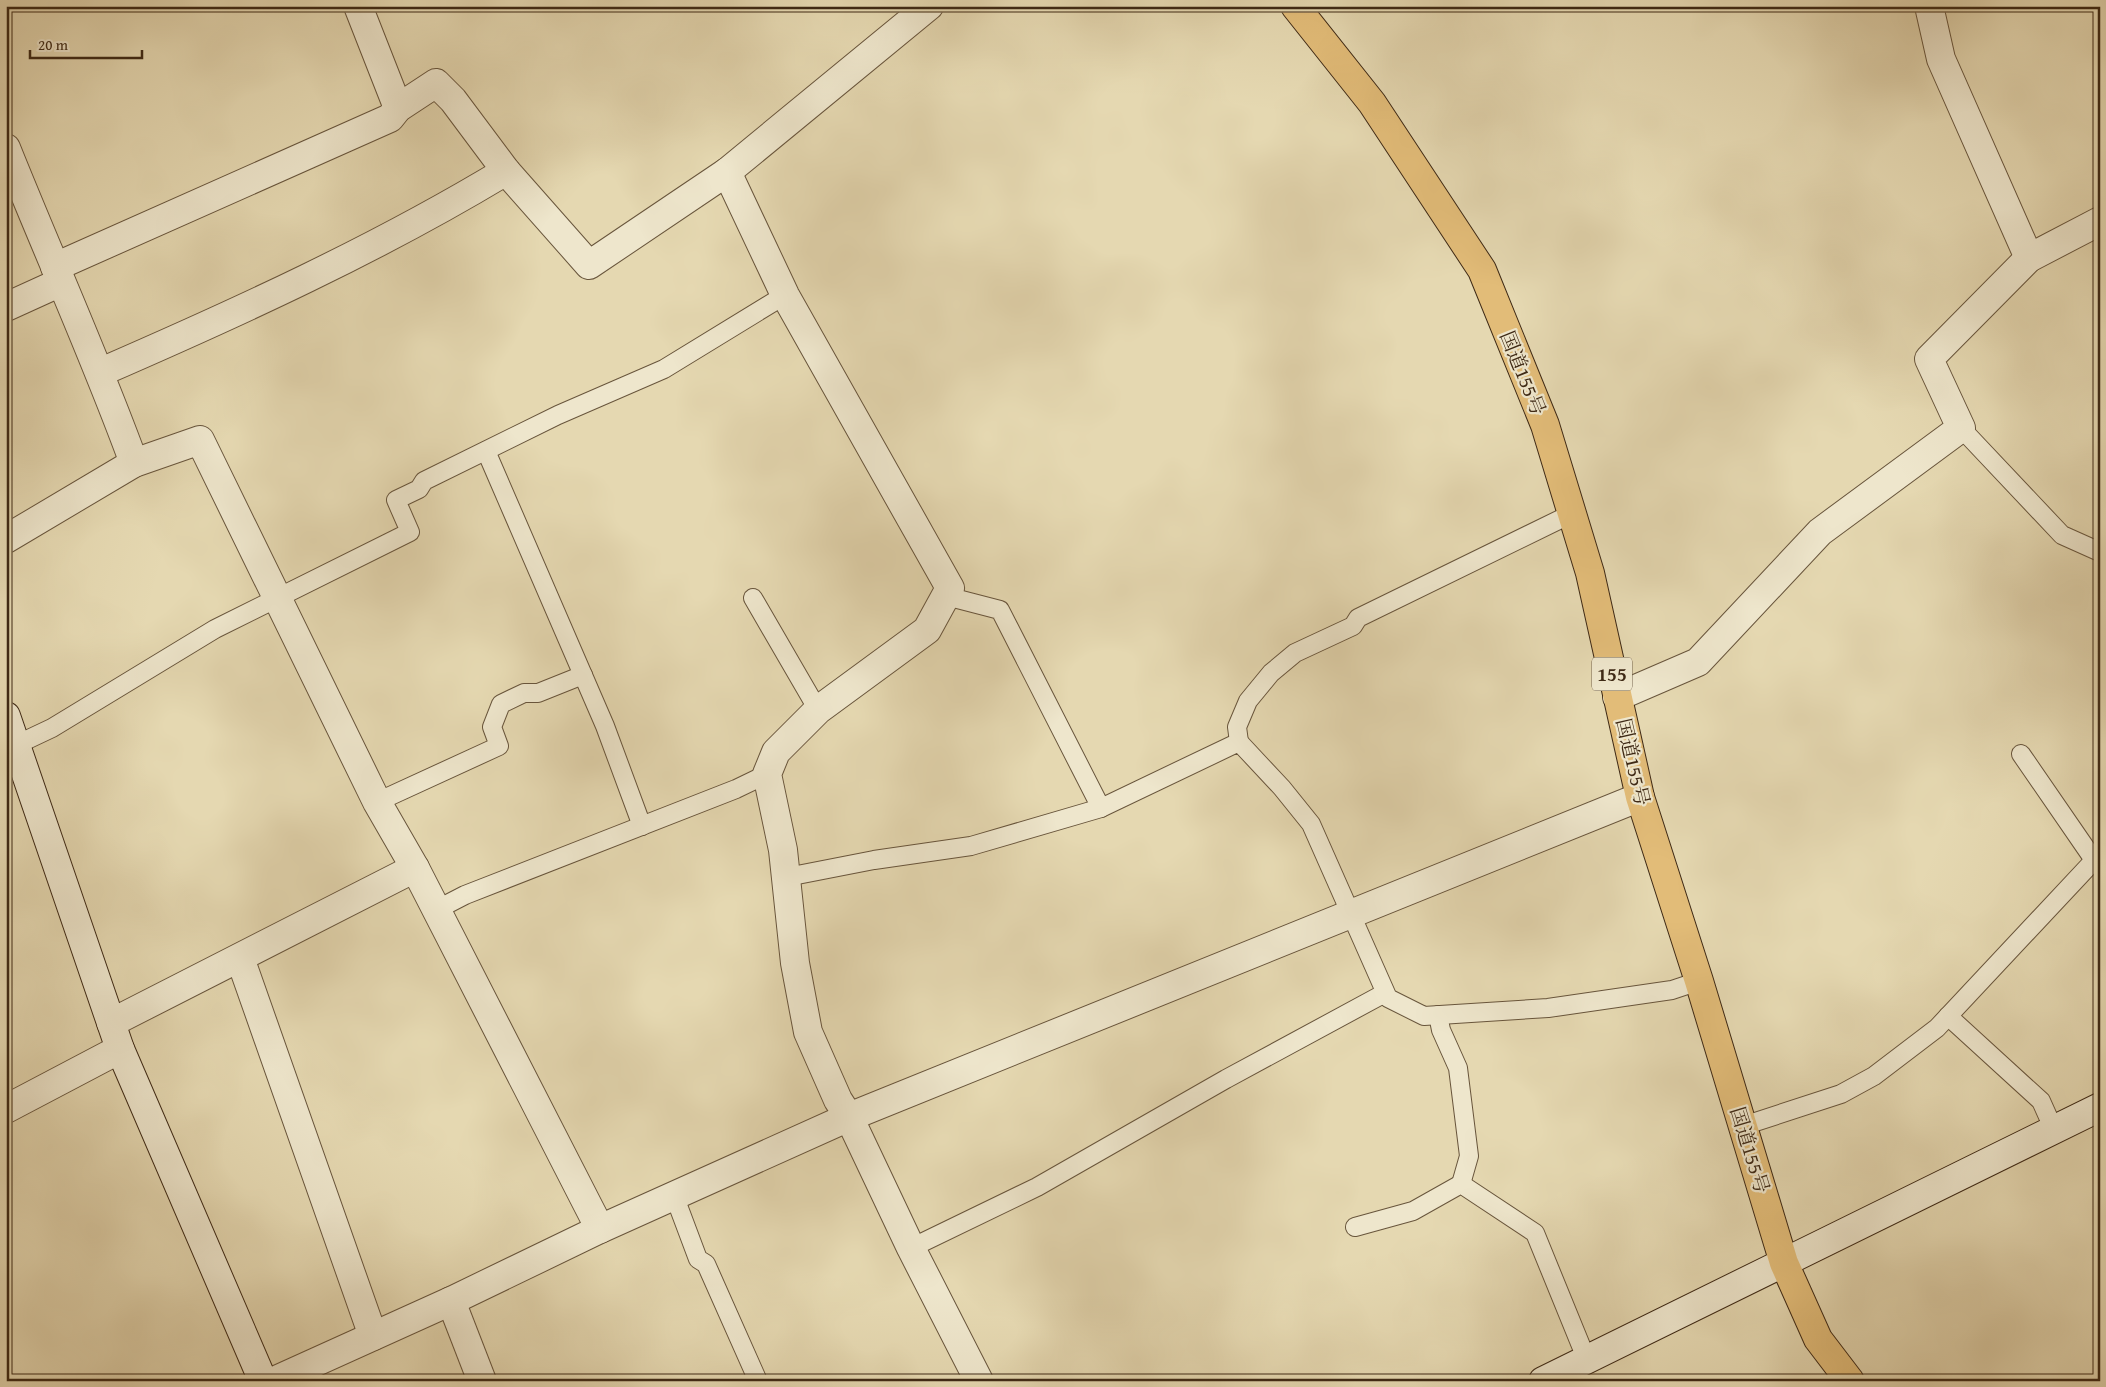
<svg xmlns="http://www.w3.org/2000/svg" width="2106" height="1387" viewBox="0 0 2106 1387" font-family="'Gentium Book Plus','Noto Serif JP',serif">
	<rect width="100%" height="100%" fill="#e5d8b1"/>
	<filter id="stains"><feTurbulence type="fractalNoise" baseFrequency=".004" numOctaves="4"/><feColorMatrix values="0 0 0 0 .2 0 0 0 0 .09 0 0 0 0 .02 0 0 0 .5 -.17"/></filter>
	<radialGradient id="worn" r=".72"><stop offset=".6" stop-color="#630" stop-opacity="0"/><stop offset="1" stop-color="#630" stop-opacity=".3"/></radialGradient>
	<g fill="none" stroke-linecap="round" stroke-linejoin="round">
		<g stroke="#68553c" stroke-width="20">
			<g id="lane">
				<path d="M1961,428l101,107 38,17"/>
				<path d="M486,451l119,275 37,100"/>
				<path d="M946,596l54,14 101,198"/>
				<path d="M753,598l65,112"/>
				<path d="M1239,742l-2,-15 11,-26 23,-28 24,-20 58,-27 5,-8 213,-104"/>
				<path d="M16,745l36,-17 163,-99 195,-97 -14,-32 23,-11 5,-8 134,-66 106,-46 121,-74"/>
				<path d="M2021,754l73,106"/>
				<path d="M377,802l122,-56 -7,-19 9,-23 23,-11h14l45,-18"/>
				<path d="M787,877l87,-17 97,-14 130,-38 138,-66 43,46 29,36 77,174 36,18 124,-8 124,-18 27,-9"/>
				<path d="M436,910l29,-15 271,-106 31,-15"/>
				<path d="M1438,1015l3,15 17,38 11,88 -8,28"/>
				<path d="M1948,1016l93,85 13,29"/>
				<path d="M1743,1126l98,-32 33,-18 63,-48 163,-174"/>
				<path d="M674,1195l24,64 8,5 52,117"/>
				<path d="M1355,1227l58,-16 48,-27 74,49 51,125"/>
				<path d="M911,1248l126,-61 189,-108 159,-86"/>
			</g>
		</g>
		<g stroke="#68553c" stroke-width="30">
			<g id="street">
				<path d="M358,6l40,102"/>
				<path d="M1929,6l12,53 88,199"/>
				<path d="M6,148c42,105 89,208 128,315"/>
				<path d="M727,172l58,123 165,293 -23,42 -109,80 -42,42 -9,22 16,76 12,113 13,69 30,68 11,17 62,131 68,133"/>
				<path d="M55,267l335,-149 8,-10 38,-25 17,17 53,71 83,94 138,-93 202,-166"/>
				<path d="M6,307l55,-25"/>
				<path d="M101,372c138,-60 276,-123 405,-201"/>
				<path d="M6,539l128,-76 66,-23 177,362 38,66 185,361"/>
				<path d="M1617,697l81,-35 122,-130 141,-104 -32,-69 100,-101 71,-37"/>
				<path d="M240,958l133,378"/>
				<path d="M111,1023l304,-155"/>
				<path d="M6,1109l114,-60"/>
				<path d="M451,1301l31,80"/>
				<path d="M274,1381l177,-80 149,-72 249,-112 791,-320"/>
			</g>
		</g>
		<g stroke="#3e2915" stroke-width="30">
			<g id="secondary">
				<path d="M6,716l114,333 143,332"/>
				<path d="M1543,1381l557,-274"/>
			</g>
		</g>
		<g stroke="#3e2915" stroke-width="30">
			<path id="highway" d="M1295,6l77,97 110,167 63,155 45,148 50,224 59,184 85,282 34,76 32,42"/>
		</g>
		<use href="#lane" stroke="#eee6cc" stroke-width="18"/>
		<use href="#street" stroke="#eee6cc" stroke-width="28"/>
		<use href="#secondary" stroke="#eee6cc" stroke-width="28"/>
		<use href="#highway" stroke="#e2bc78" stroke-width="28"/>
	</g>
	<g text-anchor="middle" stroke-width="4.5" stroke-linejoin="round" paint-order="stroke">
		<rect fill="#eee6cc" stroke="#73624c" stroke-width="1" x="1592" y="657.5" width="40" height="33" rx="4"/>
		<g font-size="19" font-weight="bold" fill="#3e2915">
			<text x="1612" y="681">155</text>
		</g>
		<g font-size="20" fill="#3e2915" stroke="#eee6cc">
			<text transform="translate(1523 373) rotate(68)" y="7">国道155号</text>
			<text transform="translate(1633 762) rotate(77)" y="7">国道155号</text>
			<text transform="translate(1750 1150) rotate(73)" y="7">国道155号</text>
		</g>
	</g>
	<rect width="2106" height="1387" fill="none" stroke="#e5d8b1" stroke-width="25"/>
	<rect x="8" y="8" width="2091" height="1372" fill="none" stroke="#3e2915" stroke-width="2.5"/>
	<rect x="12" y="12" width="2081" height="1362" fill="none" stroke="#3e2915"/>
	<path d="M30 50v8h112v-8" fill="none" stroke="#3e2915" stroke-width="2.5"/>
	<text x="38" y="50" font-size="15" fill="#3e2915" stroke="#eee6cc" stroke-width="4" paint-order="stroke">20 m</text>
	<rect width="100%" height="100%" filter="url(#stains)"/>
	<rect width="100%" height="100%" fill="url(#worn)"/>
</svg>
